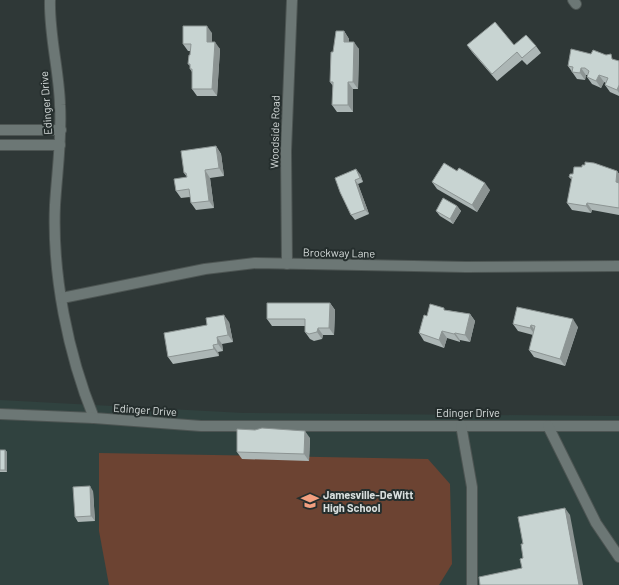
<svg xmlns="http://www.w3.org/2000/svg" width="619" height="585" viewBox="0 0 619 585" font-family="Barlow,sans-serif">
	<rect width="100%" height="100%" fill="#2f3837"/>
	<path fill="#30423f" d="M0,400l244,13 375,3v169h-619z"/>
	<path fill="#6c4332" d="M99,453l329,6 22,25 2,80 -13,21h-330l-10,-54z"/>
	<g fill="none" stroke-linecap="round" stroke-linejoin="round">
		<g stroke="#4d5553" stroke-width="12">
			<g id="minor">
				<path d="M50,0c-1,35 9,70 10,105 2,34 -3,67 -5,100 -3,70 13,149 39,213l107,8h418"/>
				<path d="M573,0l3,4"/>
				<path d="M0,130h61"/>
				<path d="M0,145h60"/>
				<path d="M287,264l-1,-113 6,-151"/>
				<path d="M62,298l143,-29 50,-6 211,4 153,-1"/>
				<path d="M0,414l94,4"/>
				<path d="M461,425l11,62v98"/>
				<path d="M548,426l48,97 23,34"/>
			</g>
		</g>
		<use href="#minor" stroke="#6c7775" stroke-width="10"/>
	</g>
	<g fill="#acb6b5">
		<path d="M344,31l5,8v3l10,7 -1,40h-5v23h-16l-5,-7 1,-19 -3,-4 3,-30z"/>
		<path d="M212,33v9l8,7 -3,47h-20l-5,-7v-17l-2,-3v-3l-2,-2 2,-9v-4h-2l-5,-7z"/>
		<path d="M467,45l69,1 5,7 -14,12 -5,-5 -25,21 -25,-29z"/>
		<path d="M615,60l4,1v35l-9,-4 -5,-7 1,-2 -2,-1 -3,6 -9,-4 -5,-7v-2h-1l-1,5 -8,-1 -9,-13z"/>
		<path d="M216,146l5,8 3,22 -14,2 4,30 -18,2 -5,-7 -1,-6 -9,1 -5,-7 11,-14 -3,-4z"/>
		<path d="M617,171l2,3v41l-27,-5 -1,3 -19,-3 -5,-7 5,-23 -3,-3 4,-3z"/>
		<path d="M360,174l3,8 -5,2 11,30 -14,6 -4,-5 -11,-23z"/>
		<path d="M432,182l58,8 -13,22 -40,-23z"/>
		<path d="M457,206l4,5 -8,13 -13,-8 -4,-5z"/>
		<path d="M330,303l5,7 -1,25h-11l-1,4 -8,2 -4,-2 -5,-7v-6h-33l-5,-7z"/>
		<path d="M446,310l24,4 5,7 -5,21 -10,-2v2l-13,-4 -3,10 -20,-7 -5,-8 8,-17z"/>
		<path d="M229,322l4,20 -11,2 1,7 -5,1 1,4 -46,8 -5,-7z"/>
		<path d="M513,324l65,3 -13,39 -31,-9 -5,-7 4,-15 -15,-4z"/>
		<path d="M255,430l55,8 -1,23 -67,-2 -5,-7z"/>
		<path d="M0,450h5l2,2v20h-7z"/>
		<path d="M93,491l2,30 -17,1 -3,-5z"/>
	</g>
	<g fill="#8c9493">
		<path d="M207,26l5,7v16l-5,-7z"/>
		<path d="M344,31l5,8v10l-5,-7z"/>
		<path d="M215,42l5,7 -3,47 -5,-7z"/>
		<path d="M354,42l5,7 -1,40 -5,-7z"/>
		<path d="M581,68l5,7 -1,5 -5,-7z"/>
		<path d="M599,75l5,7 -3,6 -5,-7z"/>
		<path d="M348,82l5,7v23l-5,-7z"/>
		<path d="M619,85v8l-2,-3z"/>
		<path d="M216,146l5,8 3,22 -5,-8z"/>
		<path d="M356,169l4,5 3,8 -3,-4z"/>
		<path d="M205,170l5,8 4,30 -5,-7z"/>
		<path d="M617,171l2,3v12l-3,-4z"/>
		<path d="M355,180l3,4 11,30 -4,-4z"/>
		<path d="M485,183l5,7 -13,22 -5,-7z"/>
		<path d="M587,203l5,7 -1,3 -5,-7z"/>
		<path d="M457,206l4,5 -8,13 -3,-5z"/>
		<path d="M330,303l5,7 -1,25 -5,-7z"/>
		<path d="M470,314l5,7 -5,21 -5,-7z"/>
		<path d="M224,315l5,7 4,20 -5,-7z"/>
		<path d="M573,319l5,8 -13,39 -5,-7z"/>
		<path d="M531,325l5,7 -1,3 -5,-7z"/>
		<path d="M318,328l5,7 -1,4 -5,-7z"/>
		<path d="M442,331l5,7 -3,10 -5,-8z"/>
		<path d="M455,333l5,7v2l-6,-8z"/>
		<path d="M217,337l5,7 1,7 -5,-7z"/>
		<path d="M213,345l5,7 1,4 -5,-7z"/>
		<path d="M305,431l5,7 -1,23 -5,-7z"/>
		<path d="M5,450l2,2v20l-2,-2z"/>
		<path d="M90,486l3,5 2,30 -4,-5z"/>
		<path d="M565,508l5,7 13,70h-4z"/>
	</g>
	<g fill="#c8d4d2" stroke="#8c9493">
		<path d="M495,22l19,23 12,-10 10,11 -14,12 -5,-6 -25,22 -25,-29z"/>
		<path d="M183,26h24v16h8l-3,47h-20v-20h-2v-5h-2l1,-9h1l1,-11h-8z"/>
		<path d="M336,31h8v11h10l-1,40h-5v23h-16l1,-23h-3l1,-30h2z"/>
		<path d="M571,49l20,5 2,-4 13,5 5,-1 1,5 7,2v24l-2,5 -12,-5 3,-7 -9,-3 -3,6 -9,-4 2,-6 -4,-3h-4l-1,5 -8,-1 1,-5 -5,-1z"/>
		<path d="M216,146l3,22 -14,2 4,31 -18,2 -2,-14 -13,2 -2,-12 13,-2 -1,-4h-2l-3,-22z"/>
		<path d="M585,162l9,1 23,8 -1,11 3,1v25l-32,-5 -1,3 -19,-3 5,-26h-3l1,-3h3l1,-7h8v-2h3z"/>
		<path d="M444,163l13,8 2,-3 26,15 -13,22 -40,-23z"/>
		<path d="M356,169l4,9 -5,2 10,30 -14,5 -11,-23 -5,-14z"/>
		<path d="M443,198l14,8 -7,13 -14,-8z"/>
		<path d="M267,303h63l-1,25h-11l-1,4 -8,2 -4,-2v-13h-38z"/>
		<path d="M430,304l14,4v2l26,4 -5,21 -10,-2 -1,1 -12,-3 -3,9 -20,-7 5,-18 3,1z"/>
		<path d="M517,307l56,12 -13,40 -31,-9 6,-24 -4,-1 -1,3 -17,-4z"/>
		<path d="M224,315l4,20 -11,2 1,7 -5,1 1,4 -46,8 -4,-24 43,-8 -1,-7z"/>
		<path d="M262,428l43,3 -1,23 -67,-2v-23l18,1z"/>
		<rect x="0" y="450" width="5" height="20"/>
		<path d="M90,486l1,30 -16,1 -2,-30z"/>
		<path d="M565,508l14,77h-99l-1,-8 43,-9 -2,-9 3,-1 -2,-14h2l-5,-27z"/>
	</g>
	<defs>
		<g id="school-bare" transform="scale(1.38)"><path d="M0-5L7-2L0 1L-7-2ZM-4 1L0 2.5L4 1V4Q0 6-4 4Z" fill="#f2a080" stroke="#252e2d" stroke-width="2.5" paint-order="stroke"/></g>
	</defs>
	<g fill-rule="evenodd">
		<use href="#school-bare" x="310" y="501"/>
	</g>
	<g text-anchor="middle" stroke-width="4" stroke-linejoin="round" paint-order="stroke">
		<g font-size="11" fill="#d8dedd" stroke="#252e2d">
			<text transform="translate(46 103) rotate(-94)" y="4">Edinger Drive</text>
			<text transform="translate(275 132) rotate(-89)" y="4">Woodside Road</text>
			<text transform="translate(339 253) rotate(1)" y="4">Brockway Lane</text>
			<text transform="translate(145 410) rotate(4)" y="4">Edinger Drive</text>
			<text x="468" y="417">Edinger Drive</text>
		</g>
		<g font-size="11" font-weight="bold" fill="#d8dedd" stroke="#252e2d" text-anchor="start">
			<text x="323" y="499">Jamesville-DeWitt<tspan x="323" dy="13">High School</tspan></text>
		</g>
	</g>
</svg>
